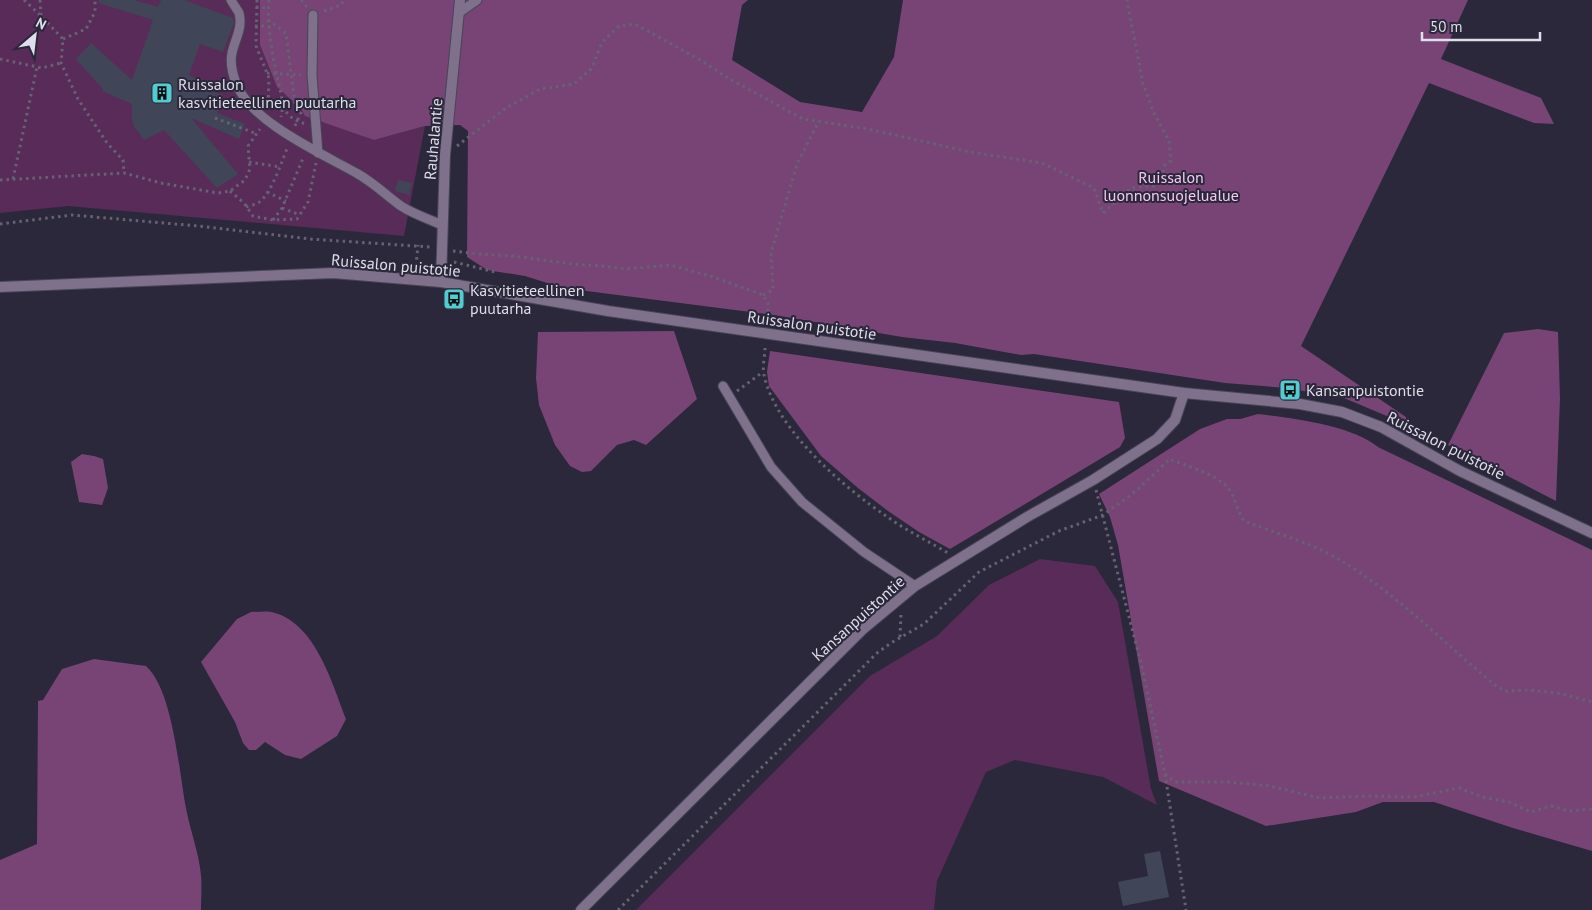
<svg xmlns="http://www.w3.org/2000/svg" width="1592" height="910" viewBox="0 0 1592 910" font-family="'PT Sans',sans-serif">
	<rect width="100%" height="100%" fill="#2a283a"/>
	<g fill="#592b58">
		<path d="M0,0h260v45l17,42 25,23 72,30 51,-14 -21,110 -336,-30 -68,7z"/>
		<path d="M1040,559l55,7 23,36 33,187 6,16 -54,-28 -88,-17 -29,12 -49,109 -3,29h-298l234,-234 67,-40 52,-51z"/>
	</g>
	<g fill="#774475">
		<path d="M260,0h488l-6,5 -10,55 68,42 62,10 32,-55 9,-57h565l-27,59 100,39 13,26 -20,-1 -105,-40 -128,263 105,71 2,8 -64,-27 -58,-10 -61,-5 -191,-29 -13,1 -66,-12 -53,-6 -128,-22 -211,-27 -38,-12 -38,-6 -20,-13 1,-126 -8,-6 -35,1 -51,14 -69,-24 -3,-6 -25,-23 -17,-42z"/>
		<path d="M1538,329l20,3 2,67 -4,102 -108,-56 56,-112z"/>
		<path d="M674,331l23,68 -51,46 -12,-5 -17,5 -26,26 -9,1 -12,-6 -15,-21 -16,-40 -3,-27 2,-46z"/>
		<path d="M770,351l349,51 6,36 -5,9 -170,102 -31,-17 -31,-21 -30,-23 -37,-32 -52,-70 -2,-14z"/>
		<path d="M1258,414c33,4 94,11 120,33l214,103v301l-79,-23 -79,-26h-51l-27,10 -90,14 -107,-45 -41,-236 -8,-28 -11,-23 101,-65 27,-10h13z"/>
		<path d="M82,454l12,2 9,3 5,29 -6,17 -23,-3 -8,-40z"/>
		<path d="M251,612c7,0 14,-1 20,0 44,9 61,71 75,107l-9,17 -36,23 -16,-4 -20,-13 -9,8h-7l-6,-7 -8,-21 -34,-60 36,-43z"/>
		<path d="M94,659l52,7c27,24 33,106 40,142 4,22 13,45 15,67 1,12 0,24 0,35h-201v-50l37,-16 1,-143 5,-1 19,-31z"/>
	</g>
	<g fill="#404558">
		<path d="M99,0h35l24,7 3,-7h23l49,18 1,4 -11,30 -23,-8 -11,31 12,5 -3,7 25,8 -6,18 28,11 -6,15 -48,-21 47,56 -21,14 -53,-58 -20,10 -10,-14 -2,-6v-16l-30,-13 1,-2 -27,-30 15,-16 41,37 21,-60 -55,-17z"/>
		<path d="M398,180l14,3 -3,12 -14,-4z"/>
		<path d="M1160,851l9,46 -46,9 -5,-24 30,-6 -4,-22z"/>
	</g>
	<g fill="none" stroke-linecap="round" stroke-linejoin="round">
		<g stroke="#474556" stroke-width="11">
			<g id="service">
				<path d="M231,0c2,4 6,9 8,13 4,15 -4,26 -7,40 -2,9 1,22 4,30 14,39 87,71 122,91 16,9 29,22 43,32 12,8 28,13 41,19"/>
				<path d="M460,12l17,-12"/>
				<path d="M313,15l-1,60 6,78"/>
				<path d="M723,386l48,81 31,35 62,50 51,34"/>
			</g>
		</g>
		<g stroke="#474556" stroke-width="12">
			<g id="minor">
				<path d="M441,282l4,-127 15,-155"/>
				<path d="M581,910l281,-280 53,-44 112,-69 66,-37 64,-41 18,-19 9,-27"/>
			</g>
		</g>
		<g stroke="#474556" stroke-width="12">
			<path id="tertiary" d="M0,287l333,-14 108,9 167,29 576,82 116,11 42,8 39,15 79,44 132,62"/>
		</g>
		<g stroke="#656373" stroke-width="3" stroke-dasharray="2.5 4" stroke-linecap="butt">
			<path d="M24,0l17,16 22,23 -2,24 17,36 29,44 16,17 1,13"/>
			<path d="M40,0l1,15"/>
			<path d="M257,0l-1,46 13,32 -1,27"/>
			<path d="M269,0c-2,22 2,45 6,67 3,17 10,33 6,50"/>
			<path d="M301,0l6,7"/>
			<path d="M256,7l12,1"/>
			<path d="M324,11l17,-6 3,-5"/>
			<path d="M268,20l18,13 9,71 8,6"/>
			<path d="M255,26h14"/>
			<path d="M63,39l23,-10 9,-17v-12"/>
			<path d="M0,59l42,9 19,-5"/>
			<path d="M267,73l34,2"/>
			<path d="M283,106c5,11 12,15 23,18"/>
			<path d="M215,118l42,16"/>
			<path d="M295,126l7,-16"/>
			<path d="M457,146l49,-38 34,-19 34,-5 18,-16 10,-26 17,-16 16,-2 67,37 26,17 75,41 65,10 102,23 72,11 52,25 9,25 28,-25 25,-2 6,-8 2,-12 7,-5 -2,-20 -15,-28 -11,-29 -16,-84"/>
			<path d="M249,162l31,5"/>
			<path d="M13,179l24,-112"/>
			<path d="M0,180l124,-7 37,10 57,10 12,-2 15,-11 5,-11 -2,-23 12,-17"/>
			<path d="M230,191l14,12 9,13 20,4 24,-1 11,-17 8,-39"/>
			<path d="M267,192l19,9"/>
			<path d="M246,207c4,-2 9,-2 12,-4 13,-8 24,-42 30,-57"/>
			<path d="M282,208l18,7"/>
			<path d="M273,220l9,-12 22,-52"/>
			<path d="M0,224l72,-9 126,11 112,13 120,8"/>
			<path d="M453,251l25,3 35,2 60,8 29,2 24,3 44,-4 40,11 53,19 5,8v16"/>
			<path d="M454,262l41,10"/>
			<path d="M416,266l2,-21"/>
			<path d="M763,295l10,-5 -2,-37 26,-89 22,-43"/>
			<path d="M765,348c0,8 -3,19 -1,27 12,55 79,112 125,143 18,13 39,23 59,35"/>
			<path d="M737,391l26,-19"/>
			<path d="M1096,490l45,173 24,111 21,136"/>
			<path d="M900,637l1,-24"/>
			<path d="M1165,774l10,8h54l41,4 50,12 48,-2 46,1 45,-9 24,9 26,5 22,10 20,-6 18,5 23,-2"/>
			<path d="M618,910l259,-257 14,-10 33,-19 55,-52 80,-41 44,-16 33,-24 34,-32c16,7 49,16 59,30 6,9 8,22 15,32 31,12 66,21 96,39 57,34 104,83 155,125l10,6 24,-1 34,4 29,8"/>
		</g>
		<use href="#service" stroke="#7f708b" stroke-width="9"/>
		<use href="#minor" stroke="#7f708b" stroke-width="10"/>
		<use href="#tertiary" stroke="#7f708b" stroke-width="10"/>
	</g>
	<defs>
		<g id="building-square" transform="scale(1.125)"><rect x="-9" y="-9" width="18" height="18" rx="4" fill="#52ccd0" stroke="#2a283a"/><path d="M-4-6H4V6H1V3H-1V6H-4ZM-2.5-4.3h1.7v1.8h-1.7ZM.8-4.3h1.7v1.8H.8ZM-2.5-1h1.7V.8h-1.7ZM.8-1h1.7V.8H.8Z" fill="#111"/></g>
		<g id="bus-square" transform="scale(1.125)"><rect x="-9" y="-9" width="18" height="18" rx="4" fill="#52ccd0" stroke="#2a283a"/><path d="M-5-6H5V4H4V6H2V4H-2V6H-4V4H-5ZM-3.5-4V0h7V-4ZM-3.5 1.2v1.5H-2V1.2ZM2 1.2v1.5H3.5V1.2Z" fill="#111"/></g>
	</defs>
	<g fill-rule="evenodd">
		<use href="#building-square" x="162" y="93"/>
		<use href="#bus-square" x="454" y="299"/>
		<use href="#bus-square" x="1290" y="390"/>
	</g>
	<g text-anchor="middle" stroke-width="4" stroke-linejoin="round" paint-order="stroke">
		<g font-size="16" fill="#dfdeea" stroke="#2a283a" text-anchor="start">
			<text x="178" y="90">Ruissalon<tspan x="178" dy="18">kasvitieteellinen puutarha</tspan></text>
			<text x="470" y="296">Kasvitieteellinen<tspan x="470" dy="18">puutarha</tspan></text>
			<text x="1306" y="396">Kansanpuistontie</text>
		</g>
		<g font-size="16" fill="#dfdeea" stroke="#2a283a">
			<text transform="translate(433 139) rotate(-85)" y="6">Rauhalantie</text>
			<text transform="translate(396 265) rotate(5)" y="6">Ruissalon puistotie</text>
			<text transform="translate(812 325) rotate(8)" y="6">Ruissalon puistotie</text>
			<text transform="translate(1446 445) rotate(27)" y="6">Ruissalon puistotie</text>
			<text transform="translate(858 618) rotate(-42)" y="6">Kansanpuistontie</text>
		</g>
		<g font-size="16" fill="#f7c8f4" stroke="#2a283a">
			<text x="1171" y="183">Ruissalon<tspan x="1171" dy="18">luonnonsuojelualue</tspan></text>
		</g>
	</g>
	<g transform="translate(35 35) rotate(28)" stroke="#2a283a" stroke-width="4" paint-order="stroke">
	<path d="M0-4L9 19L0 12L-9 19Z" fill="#dfdeea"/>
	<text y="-8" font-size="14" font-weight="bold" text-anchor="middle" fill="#dfdeea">N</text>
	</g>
	<path d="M1422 32v8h118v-8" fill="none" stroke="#dfdeea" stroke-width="2.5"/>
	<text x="1430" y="32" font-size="15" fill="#dfdeea" stroke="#2a283a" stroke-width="4" paint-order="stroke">50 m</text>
</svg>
